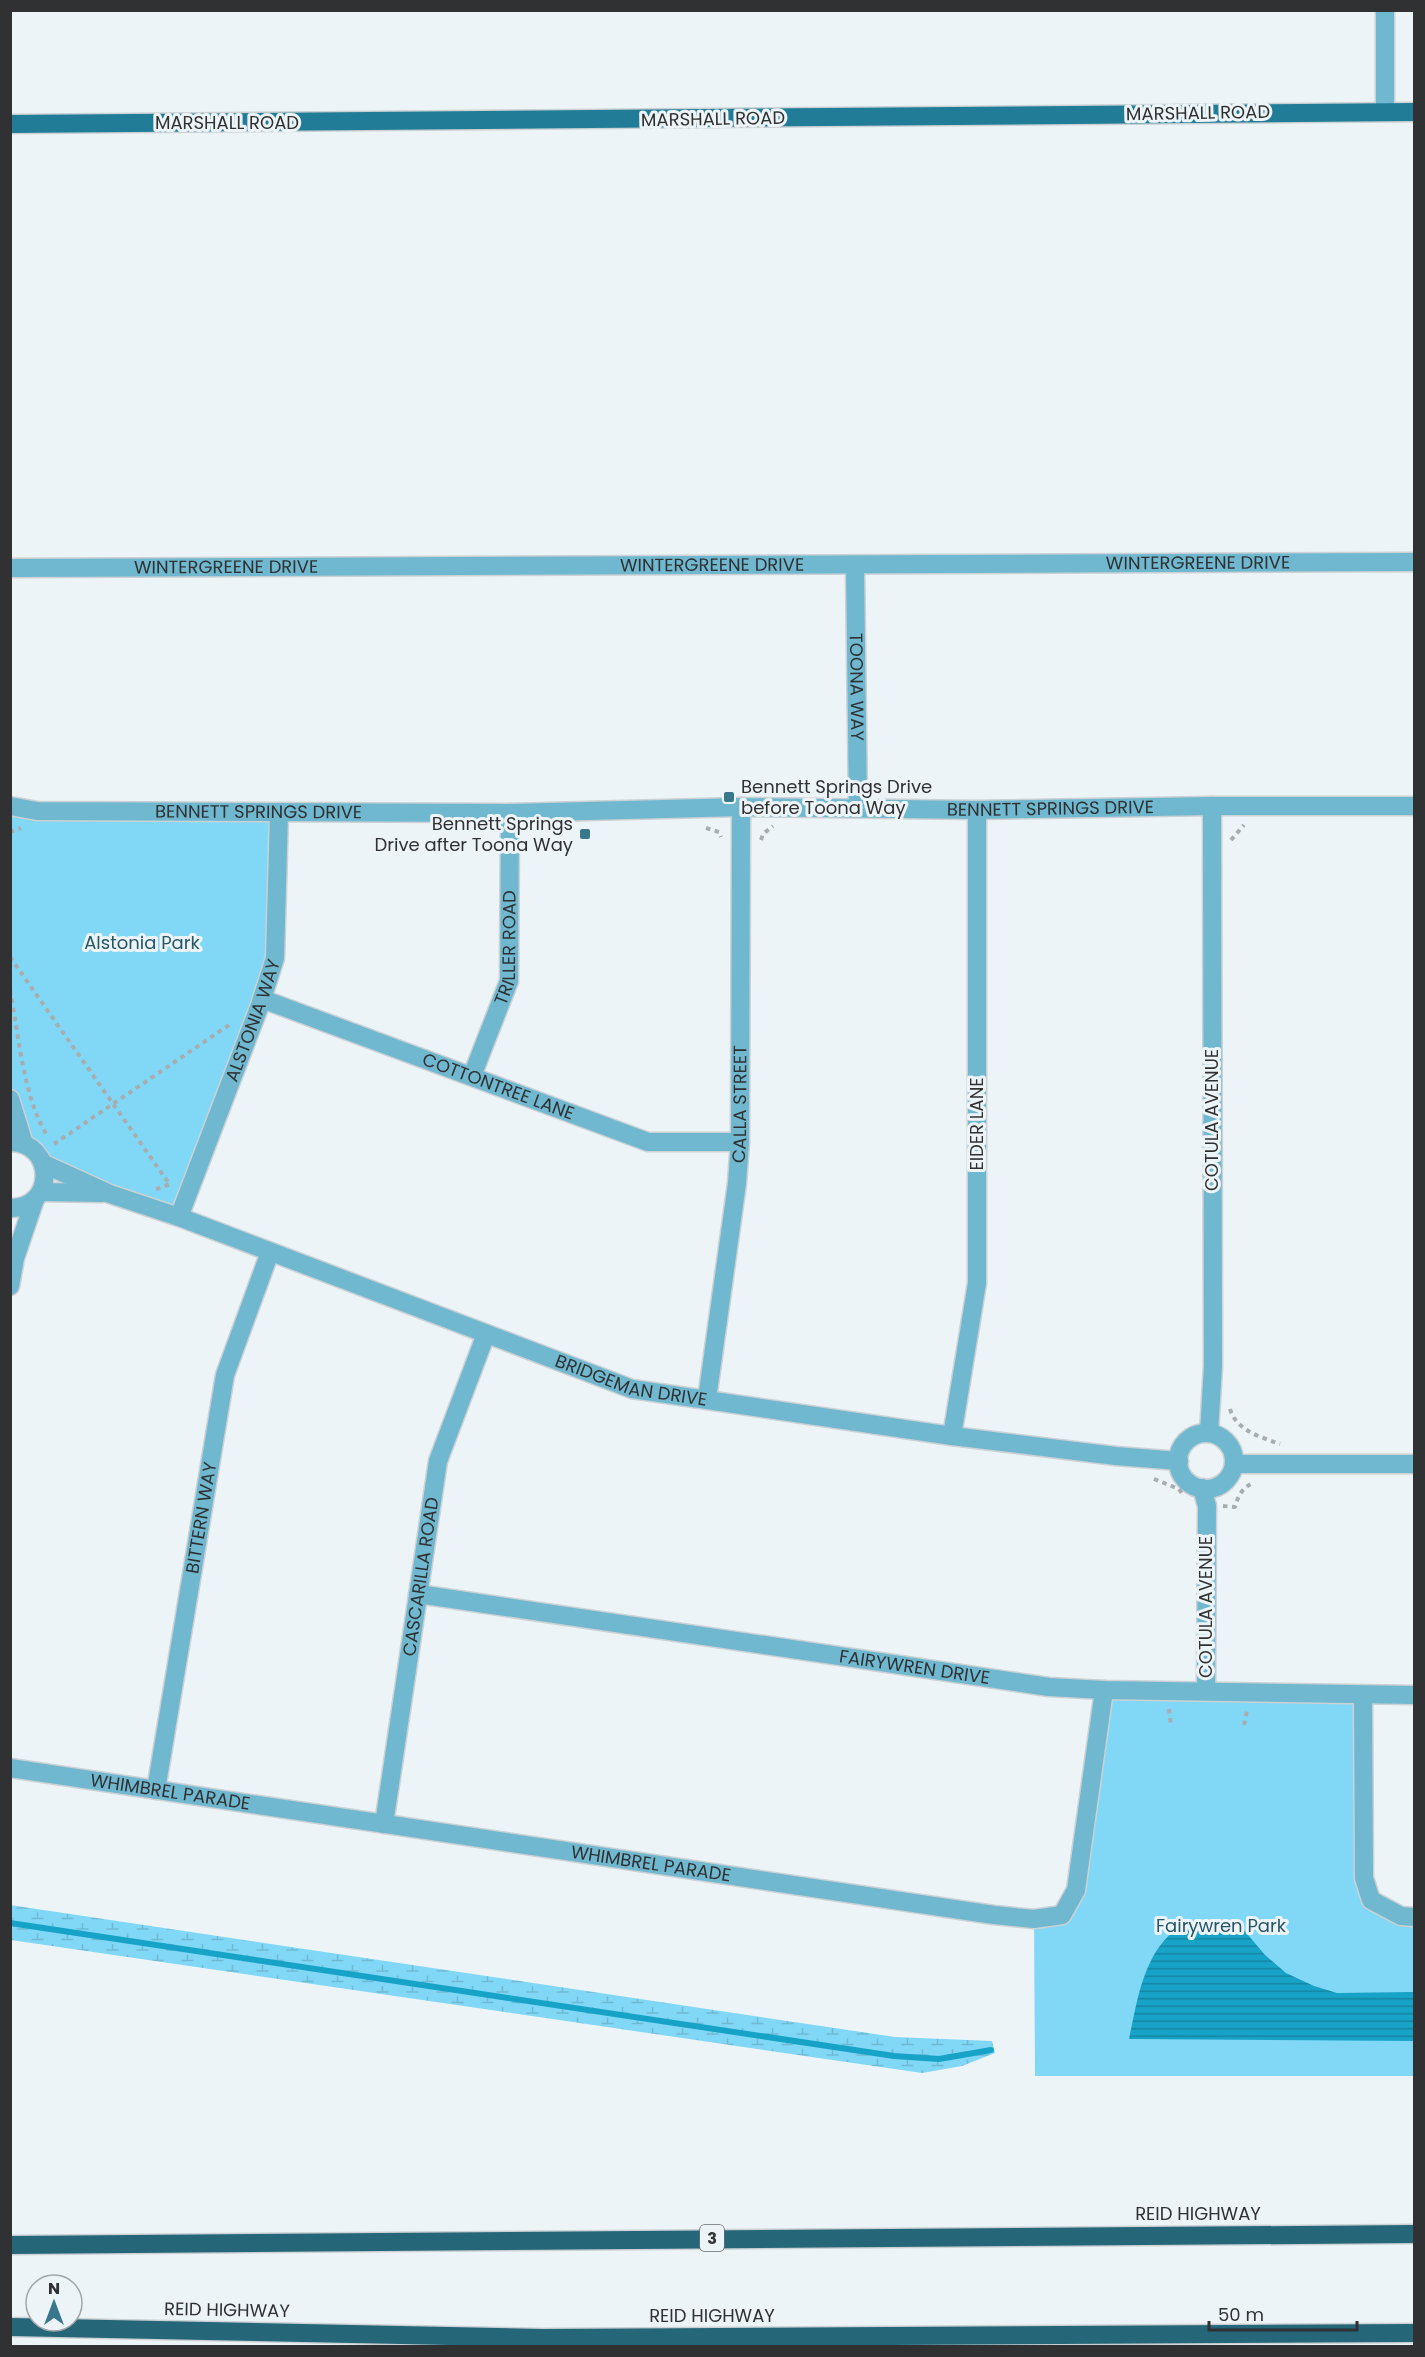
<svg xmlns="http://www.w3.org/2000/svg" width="1425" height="2357" viewBox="0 0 1425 2357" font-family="Poppins,sans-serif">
	<defs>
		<pattern id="wetland-marsh" width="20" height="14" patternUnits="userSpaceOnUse" patternTransform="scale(1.5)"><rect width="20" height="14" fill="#80d8f6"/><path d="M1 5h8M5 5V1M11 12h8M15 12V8" fill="none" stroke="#6fbad3"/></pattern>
		<pattern id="water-rules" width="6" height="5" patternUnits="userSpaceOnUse" patternTransform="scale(1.5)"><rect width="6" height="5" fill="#17a3c7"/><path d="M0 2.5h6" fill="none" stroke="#1585a2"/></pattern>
	</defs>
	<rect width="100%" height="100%" fill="#edf4f7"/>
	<g fill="#80d8f6">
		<path d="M37,811l242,2 -4,145 -96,259 -135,-53 -33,-65v-283z"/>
		<path d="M1104,1690l259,5 8,205 43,17v159h-379l-1,-157 28,-4 14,-25z"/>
	</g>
	<path fill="url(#wetland-marsh)" d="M10,1905l885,132 97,4 3,12 -33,13 -40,7 -911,-133z"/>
	<path fill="url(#water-rules)" d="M1195,1920h26l22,9 22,26 21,18 28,13 23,7 77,-1v49l-285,-2c8,-37 14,-83 45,-108 6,-4 14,-7 21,-11z"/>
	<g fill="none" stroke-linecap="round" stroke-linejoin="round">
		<path stroke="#17a3c7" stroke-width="6" d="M10,1923l884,133 45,3 52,-9"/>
		<g stroke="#cbd1d4" stroke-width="21">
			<g id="minor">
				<path d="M1385,10v101"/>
				<path id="s1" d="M855,565l3,242"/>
				<path id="s2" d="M10,568l1404,-6"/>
				<path id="s3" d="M10,806l27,5 473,2 231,-6 236,3 235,-4h202"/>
				<path id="s4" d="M262,999l386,143h92"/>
				<path id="s5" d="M472,1076l37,-95 1,-168"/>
				<path d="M10,1099l14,45"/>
				<path d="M10,1142c46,0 46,67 0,66"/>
				<path id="s6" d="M44,1164l66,30 69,23 453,172 320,47 164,20 63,5"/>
				<path d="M41,1192l61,1"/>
				<path id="s7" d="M179,1217l81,-212 15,-47 4,-145"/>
				<path d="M10,1286l5,-28 20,-59"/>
				<path id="s8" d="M707,1399l30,-216 3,-41 1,-335"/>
				<path d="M1209,1433l4,-67 -1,-560"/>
				<circle cx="1206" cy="1461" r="28"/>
				<path d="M952,1436l25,-153v-473"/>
				<path d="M1234,1464h180"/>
				<path d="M1202,1488l5,18 -1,184"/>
				<path id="s9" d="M418,1594l631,93 55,3 310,5"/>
				<path d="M1363,1695l1,183 7,22 30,16 13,1"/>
				<path id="s10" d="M10,1768l984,147 40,4 28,-4 14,-25 28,-200"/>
				<path id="s11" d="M156,1790l69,-415 45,-123"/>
				<path id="s12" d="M384,1824l54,-363 48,-127"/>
			</g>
		</g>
		<g stroke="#cbd1d4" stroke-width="21">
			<path id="major" d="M10,124l1404,-12"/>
		</g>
		<g stroke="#cbd1d4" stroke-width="21">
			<g id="highway">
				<path d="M10,2245l1404,-11"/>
				<path d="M10,2327l532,11 872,-5"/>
			</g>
		</g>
		<g stroke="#a8adaf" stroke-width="4" stroke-dasharray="4.5 4.5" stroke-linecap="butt">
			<path d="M706,828l13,4 2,5"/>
			<path d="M10,832l11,-4"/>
			<path d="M761,840l2,-6 10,-8"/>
			<path d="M1231,840l13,-15"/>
			<path d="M10,957l160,228"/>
			<path d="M10,990c9,45 13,108 38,147"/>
			<path d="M54,1144l178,-121"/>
			<path d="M156,1189l15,-5"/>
			<path d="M1230,1409c6,21 30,28 50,35"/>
			<path d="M1154,1479l25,10 4,6"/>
			<path d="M1223,1506l12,1c3,-11 7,-19 18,-24"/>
			<path d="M1169,1709l2,17"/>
			<path d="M1244,1725l3,-15"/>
		</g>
		<use href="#minor" stroke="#70b8d0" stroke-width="18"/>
		<use href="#major" stroke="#217d97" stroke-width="18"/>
		<use href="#highway" stroke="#256679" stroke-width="18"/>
	</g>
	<g fill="#38778c" stroke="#edf4f7" stroke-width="2">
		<rect x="723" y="791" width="12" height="12" rx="3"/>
		<rect x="579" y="828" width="12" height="12" rx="3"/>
	</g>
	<g text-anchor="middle" stroke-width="6" stroke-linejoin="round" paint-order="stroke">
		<rect fill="#edf4f7" stroke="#686c6d" stroke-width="1.5" x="700" y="2225" width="24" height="26" rx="4.5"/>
		<g font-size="16" font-weight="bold" fill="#2f3132">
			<text x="712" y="2244">3</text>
		</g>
		<g font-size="18" fill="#2f3132" stroke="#edf4f7">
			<text transform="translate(1198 113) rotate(-1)" y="6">MARSHALL ROAD</text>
			<text transform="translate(713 119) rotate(-1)" y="6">MARSHALL ROAD</text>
			<text x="227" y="129">MARSHALL ROAD</text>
			<text dy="6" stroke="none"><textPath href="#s2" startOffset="1188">WINTERGREENE DRIVE</textPath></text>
			<text dy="6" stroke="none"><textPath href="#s2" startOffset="702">WINTERGREENE DRIVE</textPath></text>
			<text dy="6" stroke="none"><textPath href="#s2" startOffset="216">WINTERGREENE DRIVE</textPath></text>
			<text dy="6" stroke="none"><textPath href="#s1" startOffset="122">TOONA WAY</textPath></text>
			<text dy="6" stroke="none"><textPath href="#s3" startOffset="1041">BENNETT SPRINGS DRIVE</textPath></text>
			<text dy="6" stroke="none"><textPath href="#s3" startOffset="249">BENNETT SPRINGS DRIVE</textPath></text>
			<text dy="6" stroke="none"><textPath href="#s5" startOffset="135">TRILLER ROAD</textPath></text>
			<text dy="6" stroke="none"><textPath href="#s7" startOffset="210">ALSTONIA WAY</textPath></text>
			<text dy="6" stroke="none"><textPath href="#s4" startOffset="252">COTTONTREE LANE</textPath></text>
			<text dy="6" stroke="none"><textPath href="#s8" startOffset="297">CALLA STREET</textPath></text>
			<text transform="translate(1212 1120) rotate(-90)" y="6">COTULA AVENUE</text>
			<text transform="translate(977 1124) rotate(-90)" y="6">EIDER LANE</text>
			<text dy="6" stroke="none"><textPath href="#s6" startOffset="627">BRIDGEMAN DRIVE</textPath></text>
			<text dy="6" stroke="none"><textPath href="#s11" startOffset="276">BITTERN WAY</textPath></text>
			<text dy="6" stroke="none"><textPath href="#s12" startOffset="250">CASCARILLA ROAD</textPath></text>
			<text transform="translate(1206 1607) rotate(-90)" y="6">COTULA AVENUE</text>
			<text dy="6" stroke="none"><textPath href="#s9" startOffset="502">FAIRYWREN DRIVE</textPath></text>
			<text dy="6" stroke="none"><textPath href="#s10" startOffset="162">WHIMBREL PARADE</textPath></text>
			<text dy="6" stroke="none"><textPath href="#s10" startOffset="648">WHIMBREL PARADE</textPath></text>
			<text x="1198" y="2220">REID HIGHWAY</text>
			<text transform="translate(227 2310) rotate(1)" y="6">REID HIGHWAY</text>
			<text x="712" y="2322">REID HIGHWAY</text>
		</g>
		<g font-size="18" fill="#2f3132" stroke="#edf4f7" text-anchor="start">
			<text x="741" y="793">Bennett Springs Drive<tspan x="741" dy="21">before Toona Way</tspan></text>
			<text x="573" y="830" text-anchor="end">Bennett Springs<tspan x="573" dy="21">Drive after Toona Way</tspan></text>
		</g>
		<g font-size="18" fill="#255767" stroke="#edf4f7">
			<text x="142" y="949">Alstonia Park</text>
			<text x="1221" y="1932">Fairywren Park</text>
		</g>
	</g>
	<rect width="1425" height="2357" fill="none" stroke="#2f3132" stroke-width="24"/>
	<g transform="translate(54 2303)"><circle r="28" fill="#edf4f7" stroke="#a1a6a8" stroke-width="1.5"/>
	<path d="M0-4.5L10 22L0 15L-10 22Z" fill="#38778c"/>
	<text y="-9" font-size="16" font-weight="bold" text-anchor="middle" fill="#2f3132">N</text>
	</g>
	<path d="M1209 2321v9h148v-9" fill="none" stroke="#2f3132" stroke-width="3"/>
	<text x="1218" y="2321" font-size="18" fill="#2f3132" stroke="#edf4f7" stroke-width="4.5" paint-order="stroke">50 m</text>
</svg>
